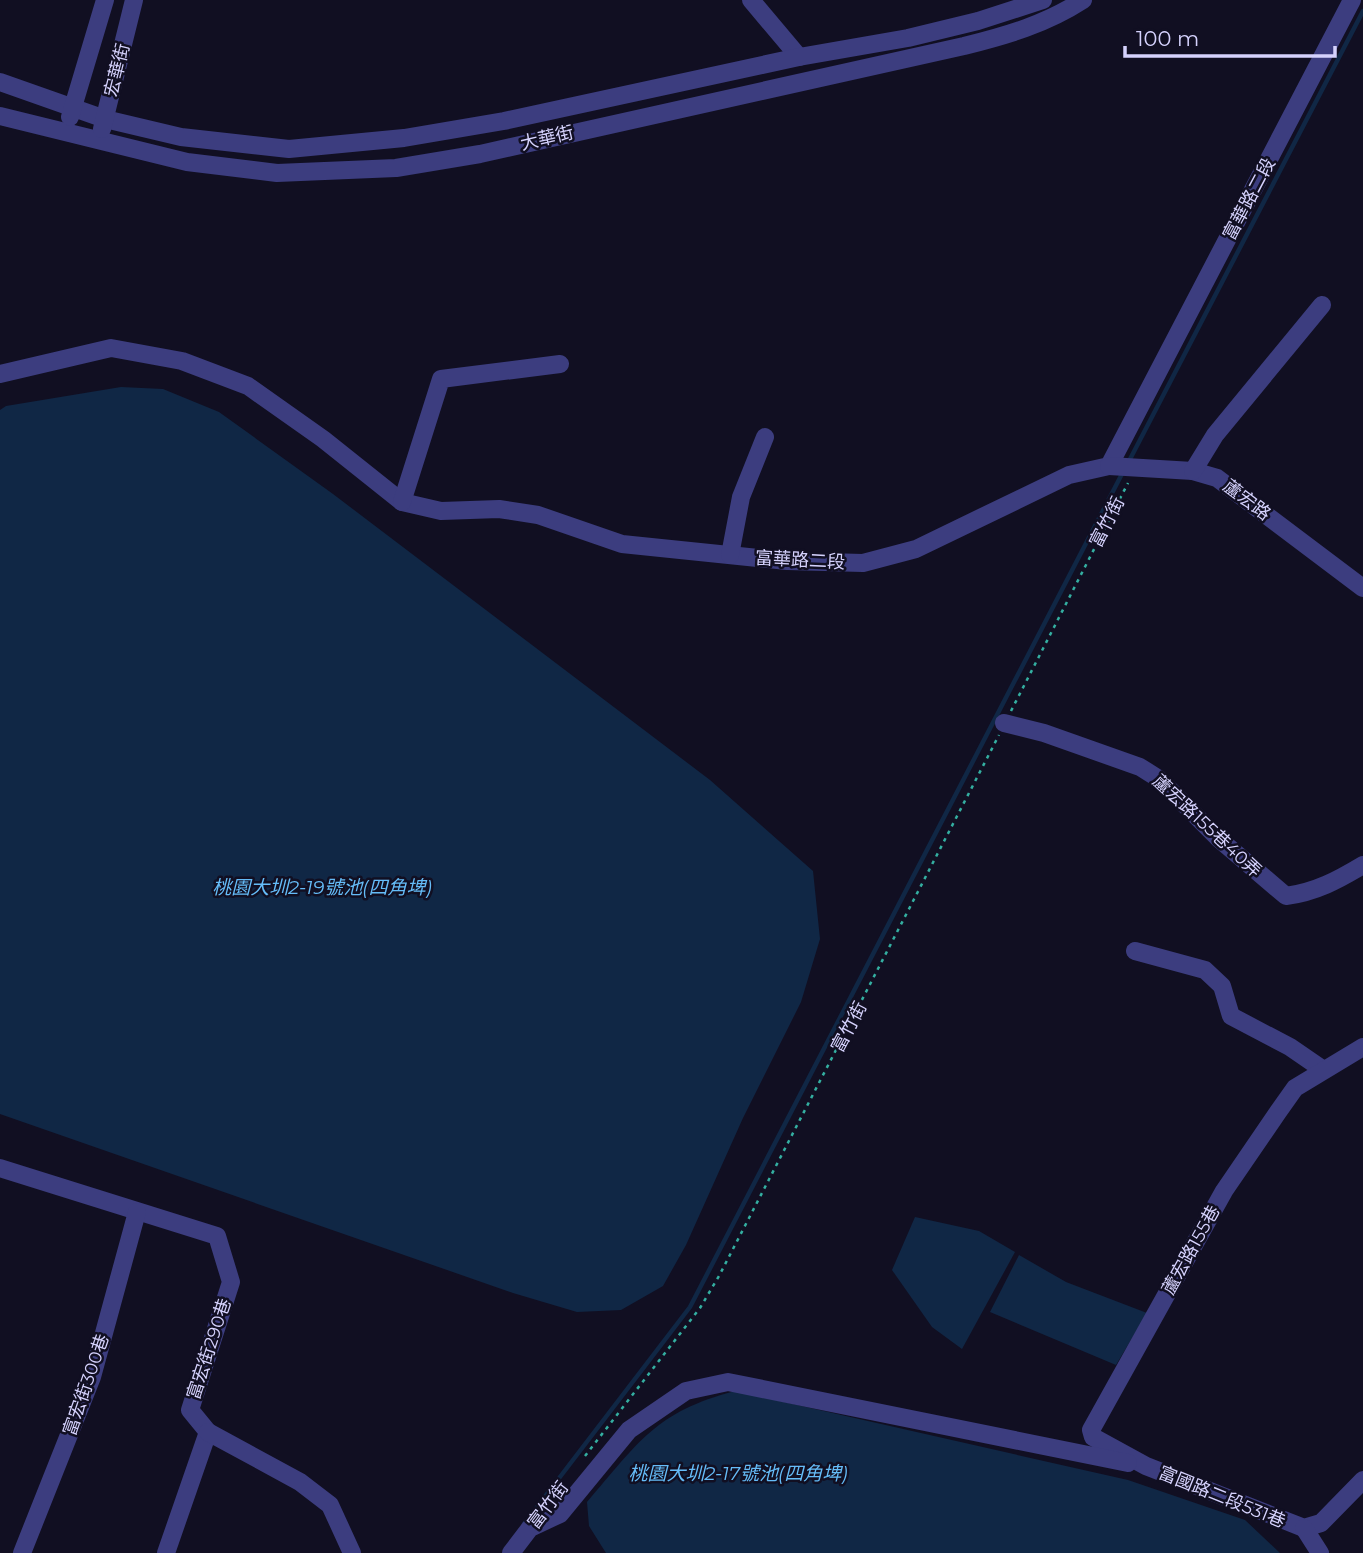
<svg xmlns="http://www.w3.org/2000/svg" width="1363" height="1553" viewBox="0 0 1363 1553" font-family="Montserrat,'Noto Sans TC',sans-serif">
	<rect width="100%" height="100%" fill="#110f22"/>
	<g fill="#102745">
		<path d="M121,387l42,2 56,23 114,82 377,286 103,91 7,68 -19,63 -58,116 -57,127 -23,41 -42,24 -44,2 -64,-19 -513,-179v-704l6,-4z"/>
		<path d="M915,1217l64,14 36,21 -53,97 -30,-22 -40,-57z"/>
		<path d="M1019,1255l47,27 81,31 -31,52 -126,-53z"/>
		<path d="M735,1391l393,89 117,40 35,33h-674l-17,-27 -2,-24c52,-60 68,-90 148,-111z"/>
	</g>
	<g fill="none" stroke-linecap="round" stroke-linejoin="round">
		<g stroke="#102745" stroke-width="4.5">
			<path d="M1128,463l235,-452"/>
			<path d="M524,1524l166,-217 434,-837"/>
		</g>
		<g stroke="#34afa1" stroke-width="2.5" stroke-dasharray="3.5 5" stroke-linecap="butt">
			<path d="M1011,711l117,-228"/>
			<path d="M585,1456l115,-148 19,-32 280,-541"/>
		</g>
		<g stroke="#3c3d7f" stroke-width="18">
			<path d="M751,0l48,57"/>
			<path d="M0,82l105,37 76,18 108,12 115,-11 100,-17 295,-64 109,-19 70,-17 65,-21"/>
			<path d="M0,116l187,46 90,11 119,-5 84,-14 484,-108c44,-11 82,-22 119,-46"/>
			<path d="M70,117l35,-117"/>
			<path d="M102,129l32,-129"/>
			<path d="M0,374l111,-26 71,13 66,25 75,53 79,63 39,9 58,-2 39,6 84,29 165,17 76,2 53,-14 153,-74 40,-9 243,-466"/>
			<path d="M1109,466l84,5 24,7 146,110"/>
			<path d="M1193,471l22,-36 107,-130"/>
			<path d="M402,502l39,-123 119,-15"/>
			<path d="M730,555l11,-58 24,-60"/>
			<path d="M1004,723l40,10 96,34 19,12 60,60 67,57c30,-4 52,-16 77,-31"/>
			<path d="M1135,951l70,19 17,16 9,30 59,31 32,22"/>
			<path d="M1363,1047l-68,41 -17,24 -54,79 -133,239 2,7 53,29 158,62 17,-5 42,-43"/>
			<path d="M0,1168l217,68 14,46 -41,128 18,22 -42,121"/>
			<path d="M208,1432l92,50 30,23 22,48"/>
			<path d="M1304,1528l16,25"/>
			<path d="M22,1553l70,-176 45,-165"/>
			<path d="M511,1553l19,-25 30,-14 69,-84 57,-39 42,-9 400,81"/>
		</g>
	</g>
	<g text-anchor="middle" stroke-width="5" stroke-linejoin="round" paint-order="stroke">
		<g font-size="18" fill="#d5d2fd" stroke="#110f22">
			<text transform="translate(117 70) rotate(-76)" y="6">宏華街</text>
			<text transform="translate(547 138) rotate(-13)" y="6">大華街</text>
			<text transform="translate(1249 199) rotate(-62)" y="6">富華路二段</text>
			<text transform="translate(1247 500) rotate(37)" y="6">蘆宏路</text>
			<text transform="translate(1107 522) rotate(-63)" y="6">富竹街</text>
			<text transform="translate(800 560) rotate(3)" y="6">富華路二段</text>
			<text transform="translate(1207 826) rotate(43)" y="6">蘆宏路155巷40弄</text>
			<text transform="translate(849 1027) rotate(-62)" y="6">富竹街</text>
			<text transform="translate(1191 1250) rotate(-61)" y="6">蘆宏路155巷</text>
			<text transform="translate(209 1349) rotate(-72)" y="6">富宏街290巷</text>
			<text transform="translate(86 1385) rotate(-71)" y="6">富宏街300巷</text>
			<text transform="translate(1222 1497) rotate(22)" y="6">富國路二段531巷</text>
			<text transform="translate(548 1505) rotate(-53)" y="6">富竹街</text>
		</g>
		<g font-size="19" font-style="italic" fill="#65bcf8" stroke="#110f22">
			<text x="322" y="894">桃園大圳2-19號池(四角埤)</text>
			<text x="738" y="1480">桃園大圳2-17號池(四角埤)</text>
		</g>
	</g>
	<path d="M1125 46v10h210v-10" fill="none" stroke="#d5d2fd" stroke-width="3.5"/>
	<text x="1136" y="46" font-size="21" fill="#d5d2fd" stroke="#110f22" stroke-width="5" paint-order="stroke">100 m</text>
</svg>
